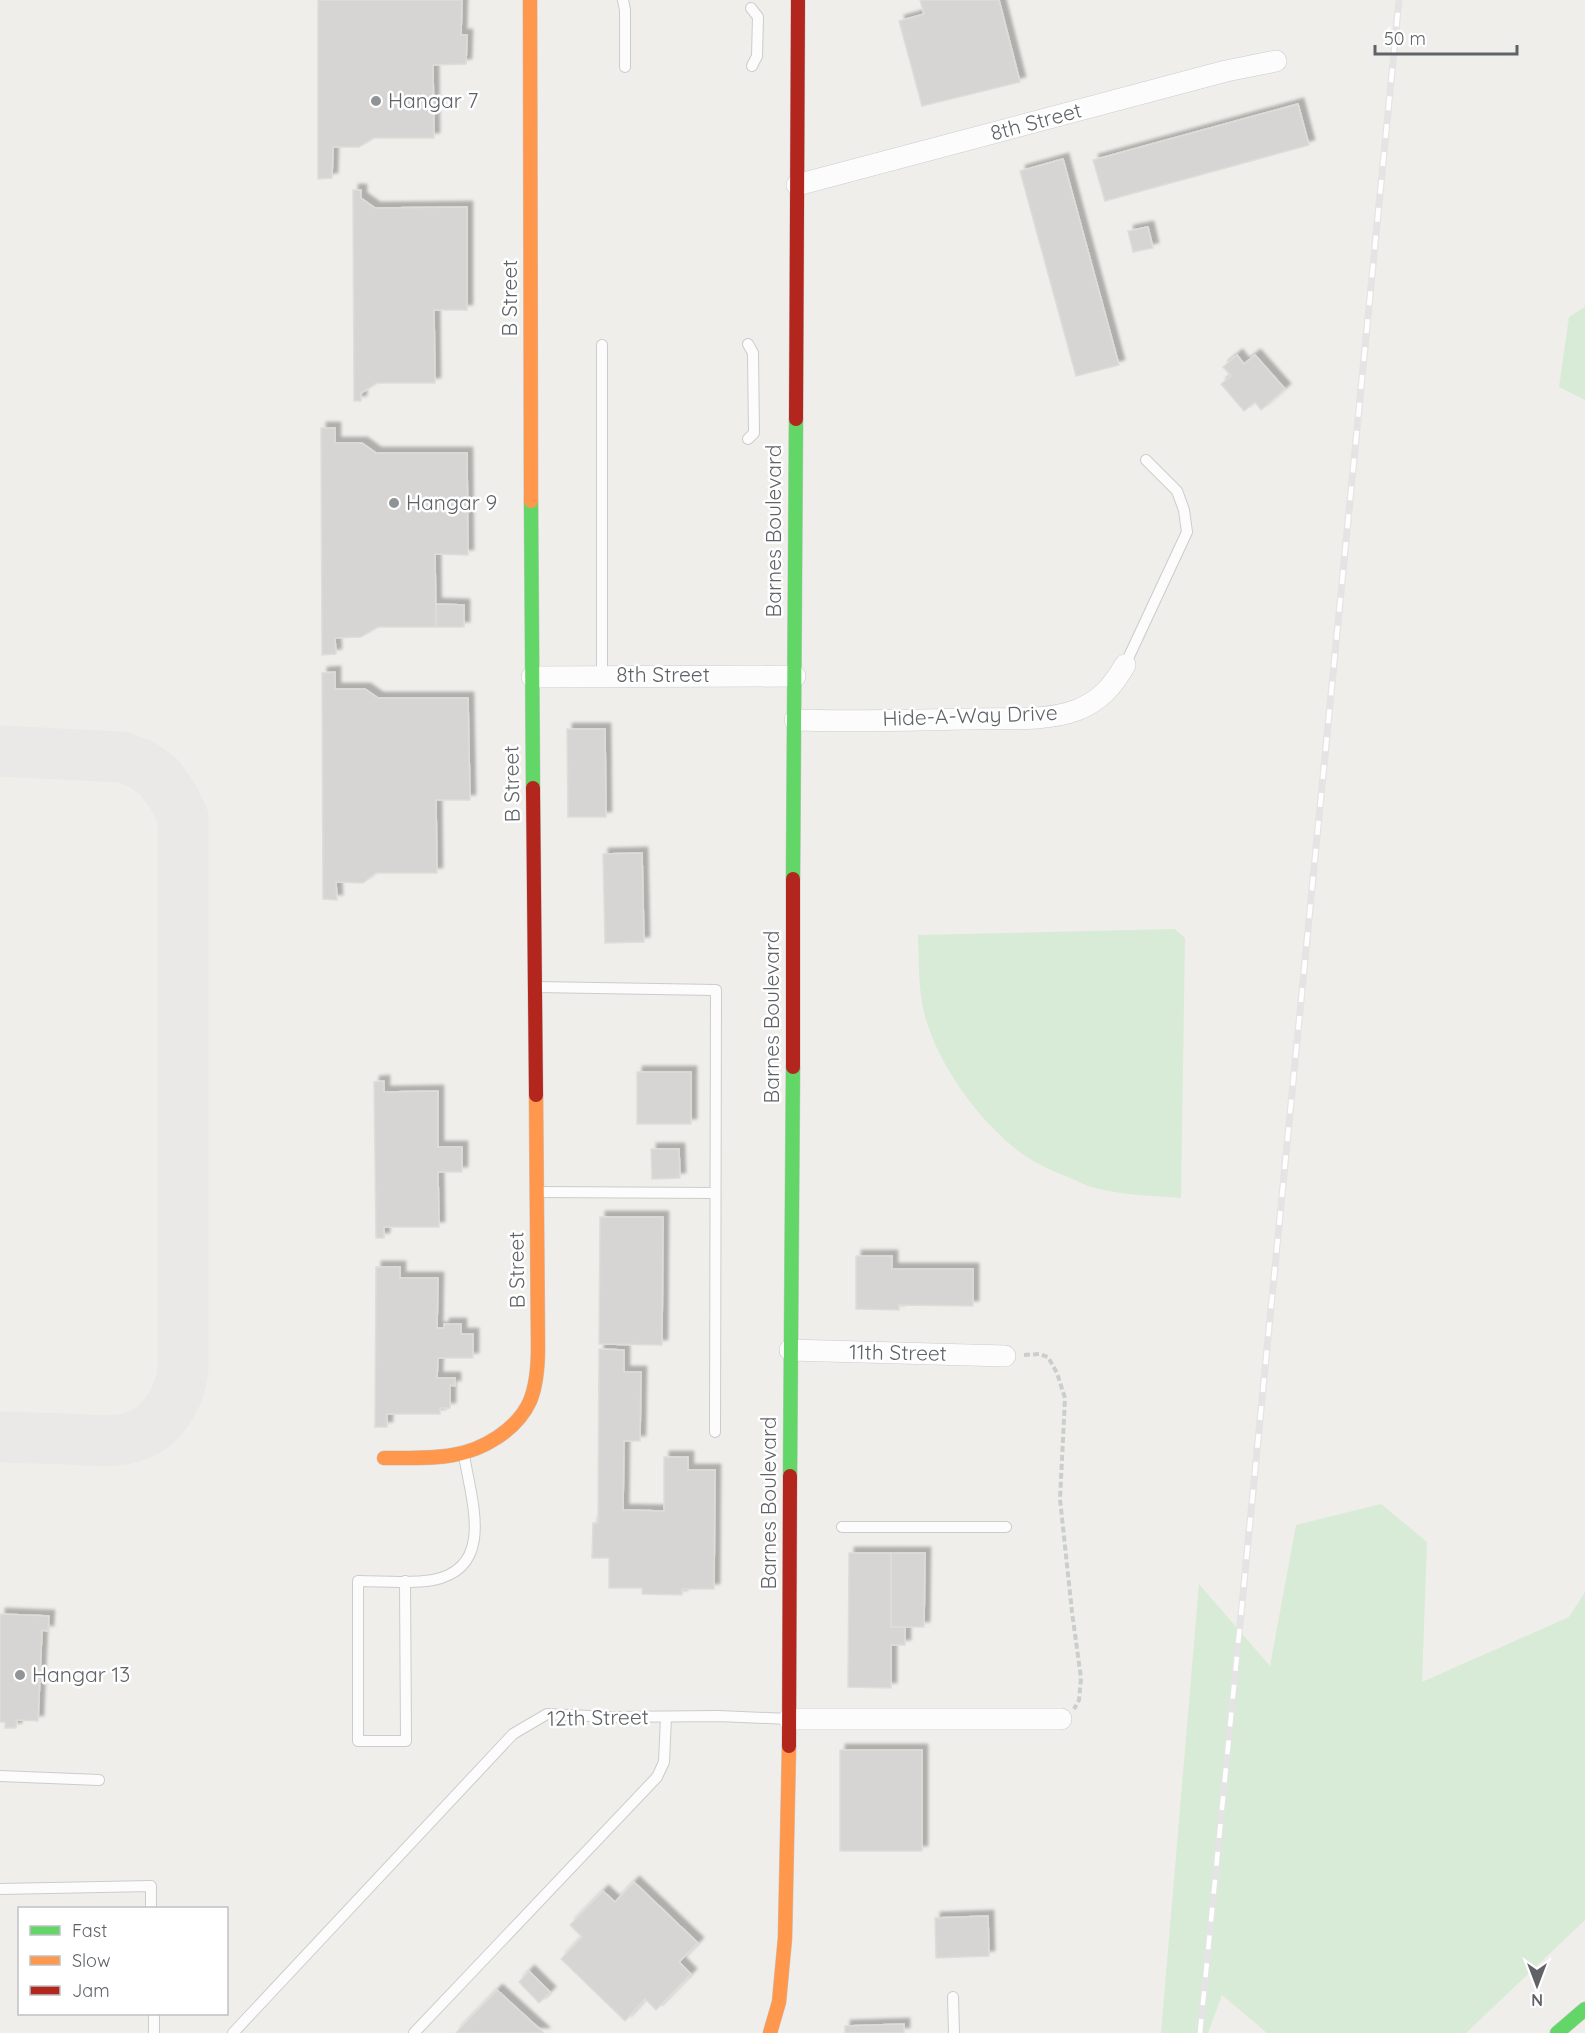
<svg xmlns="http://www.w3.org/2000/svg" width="1585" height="2033" viewBox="0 0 1585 2033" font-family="Quicksand,sans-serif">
	<defs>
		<filter id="shadow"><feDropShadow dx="5.5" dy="-5.5" stdDeviation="1.5" flood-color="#0004"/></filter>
	</defs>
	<rect width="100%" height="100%" fill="#efeeea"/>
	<g fill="#d8ebd6">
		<path d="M1585,307v93l-26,-13 10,-70z"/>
		<path d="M1175,929l10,9 -4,260c-28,-2 -58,-3 -86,-10 -9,-2 -17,-7 -25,-10 -17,-7 -35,-15 -49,-25 -41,-31 -82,-86 -96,-137 -7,-25 -6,-55 -7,-81z"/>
		<path d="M1381,1504l46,38 -5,140 147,-65 16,-25v328l-119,113h-199l-45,-38 -14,38h-47l38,-449 71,82 26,-141z"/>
	</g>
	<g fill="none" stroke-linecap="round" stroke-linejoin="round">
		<path stroke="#eae9e7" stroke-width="51" d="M0,751l121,6 20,7 18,13 15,21 9,19v553c-3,26 -19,55 -45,65 -22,9 -46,5 -69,4 -23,-1 -46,-1 -69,-2"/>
	</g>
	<g fill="#d6d5d3" stroke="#deddd9" stroke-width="1.5" filter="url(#shadow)">
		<path d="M318,0h144l-1,35h6l-1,29 -33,1 1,73h-60l-15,9h-26l-1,31 -14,1z"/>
		<path d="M920,0h79l21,82 -98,24 -23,-85 25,-7z"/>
		<path d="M1298,104l11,41 -204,56 -12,-41z"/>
		<path d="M1063,159l56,206 -43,11 -56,-205z"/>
		<path d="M353,190h8v8l14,10 92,-1v103h-33l1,73h-58l-16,10v8h-7z"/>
		<path d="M1148,227l5,21 -20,4 -5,-21z"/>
		<path d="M1237,355l7,9 11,-9 30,34 -24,21 -6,-8 -11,9 -23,-27 10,-8 -8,-9z"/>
		<path d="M321,428h14v15h27l14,10h91l1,102 -33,-1 1,73h-58l-17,10 -26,1 1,16 -14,1z"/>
		<path d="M436,604l28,1v22h-28z"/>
		<path d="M335,672v17h30l13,9h90l2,102h-34l1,73h-61l-13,10 -27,-1 1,18 -14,-1 -1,-226z"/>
		<path d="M567,729h38l1,88h-38z"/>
		<path d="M642,853l2,89 -39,1 -2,-89z"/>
		<rect x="637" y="1072" width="54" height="52"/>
		<path d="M384,1081v11l54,-1v56h24v25h-24l1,55h-55v11h-8l-2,-156z"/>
		<path d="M651,1149h28l1,29 -28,1z"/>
		<path d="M600,1217h63l-1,128 -63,-1z"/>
		<path d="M856,1256h36v13h81v37l-74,-1v5l-43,-1z"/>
		<path d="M376,1267h24v11h38l-1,50h7v-4h17v10h12v24h-35l-1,20h18v8l-5,-1v23h-10v6h-53v13h-12z"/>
		<path d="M599,1349l25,1v22h17l-1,69h-16l-1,69 41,1v-54h24v13h27l-1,119h-32v6l-40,-1v-6h-33v-30h-17l1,-35h5z"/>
		<path d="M849,1553h42v74h14v18h-14v43l-43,-1z"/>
		<path d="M891,1553h34l-1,74h-33z"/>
		<path d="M0,1614l49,2 -1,15 -6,-1 -4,91 -21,-1 -1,8h-11v-6h-5z"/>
		<rect x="840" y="1750" width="82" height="101"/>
		<path d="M634,1882l64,61 -19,19 12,12 -35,36 -11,-11 -20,22 -64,-62 21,-22 -12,-12 33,-34 12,11z"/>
		<path d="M988,1916l1,40 -53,2 -1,-40z"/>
		<path d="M529,1971l21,21 -11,11 -20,-21z"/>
		<path d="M497,1990l47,43h-88z"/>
		<path d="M904,2024v9h-59v-7z"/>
	</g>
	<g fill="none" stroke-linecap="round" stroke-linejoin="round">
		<g stroke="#cbcccc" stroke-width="12">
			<g id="lane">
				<path d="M623,0l2,10v57"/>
				<path d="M751,8l7,9 -1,39 -5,10"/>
				<path d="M748,439l6,-6 -1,-80 -5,-9"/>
				<path d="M1125,665l62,-133 -3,-22 -7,-19 -31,-31"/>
				<path d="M602,675v-330"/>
				<path d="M537,987l179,3 -1,442"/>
				<path d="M538,1192l176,1"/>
				<path d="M842,1527h164"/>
				<path d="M405,1581l1,160h-48v-160c23,0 52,3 75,-1 63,-12 38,-80 31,-125"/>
				<path d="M0,1776l99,4"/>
				<path d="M0,1889l151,-3v22"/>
				<path d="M953,1997l1,36"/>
				<path d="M154,2014v19"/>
				<path d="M233,2033l280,-299 34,-20 65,3 106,-1 71,3"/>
				<path d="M414,2033l243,-256 7,-15 2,-45"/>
			</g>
		</g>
		<g stroke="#cbcccc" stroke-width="22">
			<g id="street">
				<path d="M797,185l429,-114 50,-10"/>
				<path d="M532,677l263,-1"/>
				<path d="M795,720c58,2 115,0 173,-1 33,-1 78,3 109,-9 23,-9 36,-24 48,-45"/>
				<path d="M790,1350l215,6"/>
				<path d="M789,1719h272"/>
			</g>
		</g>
		<g stroke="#cacacb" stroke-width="15">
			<g id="fast">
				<path d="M531,501l2,287"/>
				<path d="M793,879l3,-460"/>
				<path d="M790,1476l3,-409"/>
				<path d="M1557,2033l28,-24"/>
			</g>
		</g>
		<g stroke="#cacacb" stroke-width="15">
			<g id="slow">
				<path d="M530,0l1,501"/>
				<path d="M384,1458c23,0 47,1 69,-3 30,-5 64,-25 77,-54 7,-17 8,-36 8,-54l-2,-252"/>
				<path d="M770,2033l9,-31 6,-64 4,-192"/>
			</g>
		</g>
		<g stroke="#cacacb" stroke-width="15">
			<g id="jam">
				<path d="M796,419l2,-419"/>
				<path d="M533,788l3,307"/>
				<path d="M793,1067v-188"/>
				<path d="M789,1746l1,-270"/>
			</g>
		</g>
		<path stroke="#cacfcc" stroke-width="4" stroke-dasharray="6 3" stroke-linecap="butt" d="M1024,1355l15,-1 9,3 9,16 8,25 -5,101 12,113 9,66 -2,22 -5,9"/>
		<use href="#lane" stroke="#fdfcfc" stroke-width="10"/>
		<use href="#street" stroke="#fdfcfc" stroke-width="21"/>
		<use href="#fast" stroke="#63d668" stroke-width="14"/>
		<use href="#slow" stroke="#ff974d" stroke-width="14"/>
		<use href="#jam" stroke="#b3261e" stroke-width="14"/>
		<g stroke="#e4e4e4" stroke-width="7">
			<path id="rail" d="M1200,2033l199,-2033"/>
		</g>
		<use href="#rail" stroke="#fff" stroke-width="4.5" stroke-dasharray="14" stroke-linecap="butt"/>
	</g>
	<g fill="#919496" stroke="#fff" stroke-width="2">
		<circle cx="376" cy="101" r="6"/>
		<circle cx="394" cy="503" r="6"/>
		<circle cx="20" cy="1675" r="6"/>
	</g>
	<g text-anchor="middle" stroke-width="5" stroke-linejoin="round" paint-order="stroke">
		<g font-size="21" fill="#5f6368" stroke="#fff" text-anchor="start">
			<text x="388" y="108">Hangar 7</text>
			<text x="406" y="510">Hangar 9</text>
			<text x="32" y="1682">Hangar 13</text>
		</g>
		<g font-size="21" fill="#5f6368" stroke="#fff">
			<text transform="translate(1036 122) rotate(-15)" y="7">8th Street</text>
			<text transform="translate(510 298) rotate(-90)" y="7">B Street</text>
			<text transform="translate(774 531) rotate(-90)" y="7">Barnes Boulevard</text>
			<text x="663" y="682">8th Street</text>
			<text transform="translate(970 716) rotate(-2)" y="7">Hide-A-Way Drive</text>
			<text transform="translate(512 784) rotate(-91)" y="7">B Street</text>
			<text transform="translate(772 1017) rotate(-90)" y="7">Barnes Boulevard</text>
			<text transform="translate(517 1270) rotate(-91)" y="7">B Street</text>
			<text transform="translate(898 1353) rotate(1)" y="7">11th Street</text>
			<text transform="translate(769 1503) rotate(-90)" y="7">Barnes Boulevard</text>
			<text transform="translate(598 1718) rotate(-1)" y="7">12th Street</text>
		</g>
	</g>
	<rect x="18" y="1907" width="210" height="108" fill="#ffffff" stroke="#bfc1c3" stroke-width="1.5"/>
	<rect x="30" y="1926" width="30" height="9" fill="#63d668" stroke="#bfc1c3" stroke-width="1.5"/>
	<text x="72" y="1937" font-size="18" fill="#5f6368">Fast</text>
	<rect x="30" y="1956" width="30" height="9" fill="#ff974d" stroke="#bfc1c3" stroke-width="1.5"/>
	<text x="72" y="1967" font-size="18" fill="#5f6368">Slow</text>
	<rect x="30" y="1986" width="30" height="9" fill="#b3261e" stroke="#bfc1c3" stroke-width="1.5"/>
	<text x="72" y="1997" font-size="18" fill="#5f6368">Jam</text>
	<g transform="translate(1537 1985) rotate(180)" stroke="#ffffff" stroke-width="4.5" paint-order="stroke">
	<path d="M0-4.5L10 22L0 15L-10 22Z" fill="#5f6368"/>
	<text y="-9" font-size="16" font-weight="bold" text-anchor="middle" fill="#5f6368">N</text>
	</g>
	<path d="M1375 45v9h142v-9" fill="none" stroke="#5f6368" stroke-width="3"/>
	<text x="1384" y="45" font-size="18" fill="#5f6368" stroke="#ffffff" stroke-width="4.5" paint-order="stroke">50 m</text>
</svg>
